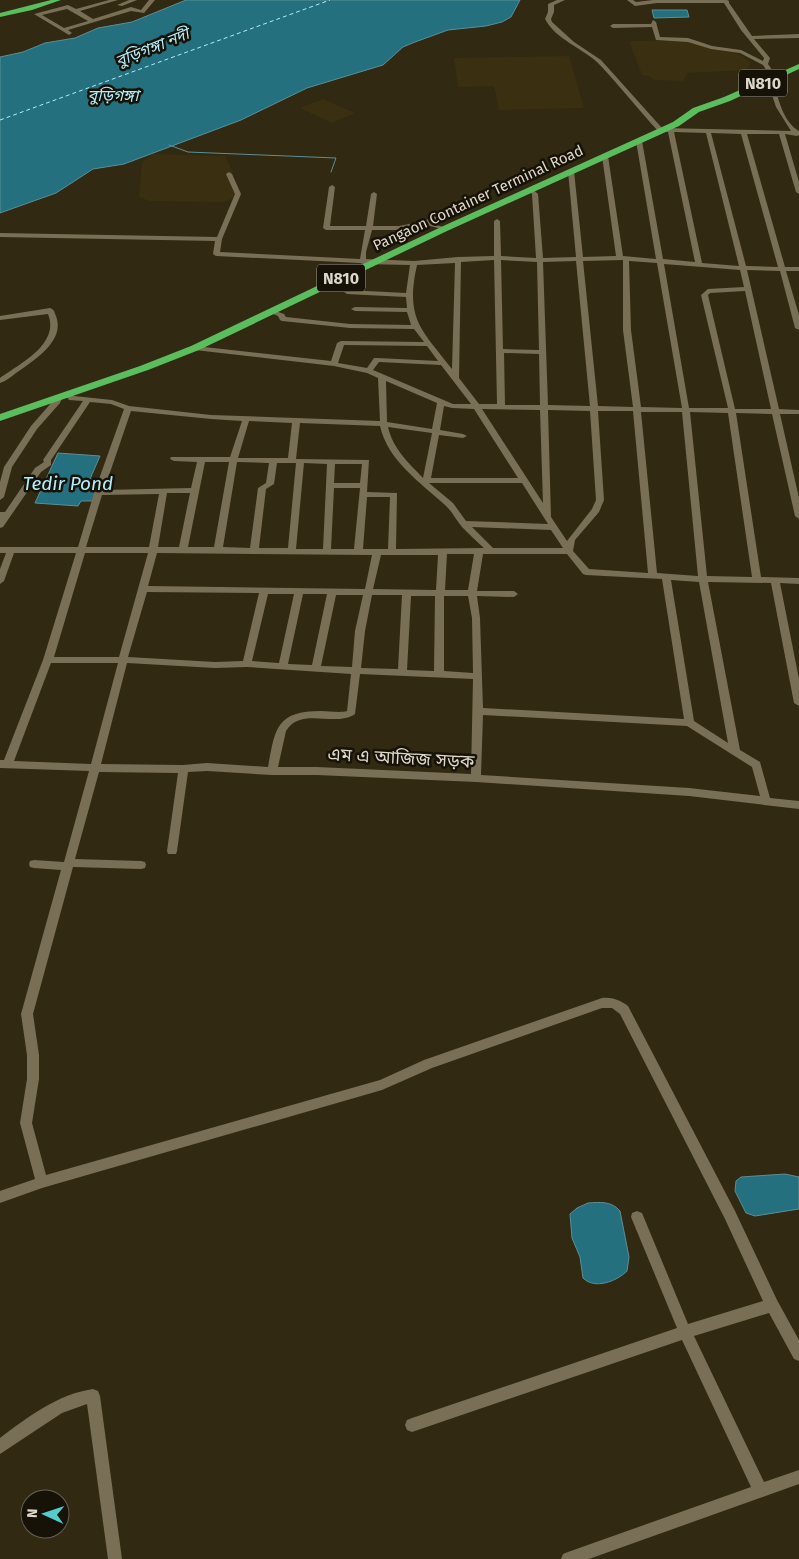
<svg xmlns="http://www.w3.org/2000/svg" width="799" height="1559" viewBox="0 0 799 1559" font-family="'Fira Sans','Noto Sans Bengali',sans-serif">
	<rect width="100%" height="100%" fill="#312911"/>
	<g fill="#3a2f10">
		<path d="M694,40l11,3 7,5 21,4 8,3 9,8 -1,4 -4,3 -58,3 -2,6 -3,2 -28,-1 -5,-4 -7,-1 -13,-34z"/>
		<path d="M569,56l15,52 -85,2 -5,-24 -36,1 -4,-29z"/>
		<path d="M323,99l32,14 -23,10 -32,-15z"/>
		<path d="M153,154l72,2 7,15 5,26 -13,5 -75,-1 -10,-4 3,-35z"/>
	</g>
	<g fill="#24707f" stroke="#5c8f96">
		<path d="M186,0h334l-9,17 -9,5 -16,4 -38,4 -33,12 -12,5 -20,18 -76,23 -66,32 -117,44 -31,5 -37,24 -56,20v-156l23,-5 22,-9 30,-5 23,-10 34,-6z"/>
		<path d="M652,10h35l2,7 -35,1z"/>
		<path d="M58,453l42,3 -10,23 12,1 -9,21h-12l-3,5 -43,-3z"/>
		<path d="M785,1174l14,3v32l-44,7 -9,-3 -11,-22 1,-10 5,-4z"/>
		<path d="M588,1203c11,-1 24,-2 32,8l9,46 -2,14c-10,10 -32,19 -44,7l-3,-21 -8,-19 -2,-24 7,-6z"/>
	</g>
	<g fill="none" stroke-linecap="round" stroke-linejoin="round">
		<path stroke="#5c8f96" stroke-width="1" d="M169,145l19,7 148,6 -5,14"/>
		<path stroke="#b1ecfb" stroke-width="1" stroke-dasharray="4 3" stroke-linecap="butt" d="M0,120l330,-120"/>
		<g fill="#796f56" fill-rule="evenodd">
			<path d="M109,0h9l-38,11 13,8 38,-12 10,3 8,-10h6l-11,13 -13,-2 -63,19 4,3 -3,2 -35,-21 34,-9 8,4zM67,9l21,12 -24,7 -22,-13z"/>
			<path d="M129,0h8l-15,6 -5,-1z"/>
			<path d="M557,0h8l-11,5v7l-3,7 1,3 22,20 27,18 61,68 129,3 -15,-24 -6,-18 -1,-15 -6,-9 -23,-12 -29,-4 -23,-7 -32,-2 -4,-13 -39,1 -3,-2 3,-2h38l2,-4 3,2 4,15 28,1 24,8 29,4 22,11 1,-3 -23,-28 -17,-27h-67l-22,3 -8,-6h6l3,2 17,-2h74l2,1v2l23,33 47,-2v4l-45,1 16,19 -2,6c7,9 6,16 8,26 3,14 10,34 23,41v4l-2,1 -12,-2 14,48v12l-3,-2 -17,-58h-32l38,133h14v4h-13l13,44v15l-4,-2 -15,-57 -33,-1 32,139 20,1v4h-19l19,84v21l-4,-3 -23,-102 -36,-1 25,164 38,1v6l-19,-1 19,96v27l-5,-3 -23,-120 -63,-1 32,168 20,12 10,36 29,3v8l-110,-13 -213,-14 -159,-7h-45l-65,-4 -19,1 -11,79 -1,3h-8l-1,-3 11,-78 -79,-1 -24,87 66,2 4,1 1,3 -1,3 -4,1 -68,-2 -40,147 6,41v24l-7,44 14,52 334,-95 44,-20 178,-62c10,-1 18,2 26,8l107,205 42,89 22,40v21l-5,-2 -25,-46 -75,23 70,146 35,-12v14l-210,75h-28l2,-5 5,-2 183,-65 -69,-147 -270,92 -5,-2 -2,-5 2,-5 5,-2 265,-90 -46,-111 1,-4 5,-2 5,2 46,111 75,-23 -38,-82 -105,-205 -8,-6h-10l-170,60 -50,22 -340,98 -42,15v-12l35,-12 -15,-56 7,-44v-24l-6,-41 40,-144 -27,-2 -4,-1 -1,-3 1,-3 4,-1 30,2 25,-91 -89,-3v-8h4l39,-100 33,-107h-62l-10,28 -4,3v-15l6,-16h-6v-6h78l16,-54 30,-84 -13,-5 -21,-2 -39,58v5l-10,7 -38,55 -3,1v-16h5l30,-44 9,-6 -1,-2 40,-59 -14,-1 -4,-6 1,-2h6l2,4 38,4 17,6 82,9 169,6 -2,-43 -11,-5 -33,-7 -139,-16 -4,-2 4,-2 136,15 6,-18 4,-2 83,1 -10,-13 -64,-1 -68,-7 -2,-1 -2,-4 -12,-5 4,-2 14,5 2,3 64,7 61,1 -4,-13 -52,-1 -4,-2 4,-2 52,1 -1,-11 -59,-3 -3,-2 3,-2 59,3 4,-28 -47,-1 -3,-1 -144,-7 -3,-2 2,-13 -215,-4v-4l217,4 18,-43 -9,-20 3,-2 3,2 9,20 -19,45 -2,13 140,7 5,-29h-39l-3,-2 6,-41 3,-2 3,2 -5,39h36l5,-32 3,-2 3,2 -4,32h26l25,-5 30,-15 33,-11 3,2 -32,11 -27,15 15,5v2l-20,-5 -27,5h-27l-6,22v7l48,2 44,-4 36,-1v-35l3,-2 3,2 1,35 35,2 -4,-64 -4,-4 3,-2 7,6 5,64 33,-1 -8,-86 3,-2 3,2 9,86 33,-1 -14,-100 3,-2 3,2 15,100 33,3 -20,-118 3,-2 3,2 21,118 32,3 -27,-130 -10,-1c-20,-22 -39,-46 -59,-67 -16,-16 -43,-24 -54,-45l3,-7v-8zM674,132l32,1 33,133 -37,-3zM711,133l30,1 37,133 -32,-1zM494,260l3,144h-18l-20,-26 2,-116zM501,260l36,2 2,88 -36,-1zM623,260v70l10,77 -35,-1 -15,-145zM576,261l14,145 -42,-1 -5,-143zM629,261l28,2 25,145 -41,-1 -10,-77zM455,263l-3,106c-31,-40 -47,-50 -35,-104zM664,264l76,6 4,17 -36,2 -7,6 27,113h-39zM745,291l26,118h-36l-27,-114 2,-2zM344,345l83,1 11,15 -61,-3h-3l-7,10 -29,-5zM504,353l35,1 1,51h-35zM379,362l62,3 30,39h-18l-80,-34zM386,381l51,22 -5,26 -45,-7zM444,406l8,2 22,1 44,69h-87l8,-43 24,3 4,-2 -4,-2 -23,-4zM482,409l58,1 3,93zM548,410l42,1 6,89 -4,9 -25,32 -16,-24zM131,411l80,8 31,2 -12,36h-59l-1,2 4,2 23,1 -6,26 -87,2zM598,411h35l15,162 -59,-4 -16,-18 2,-11 24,-28 5,-12zM641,412h41l16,164 -41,-3zM690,412l38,1 24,164 -45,-1zM249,421l43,2 -4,35h-50zM300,423l80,3c8,35 40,56 65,79 7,6 11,15 17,22 7,7 14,14 22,21l-88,1 1,-56 -30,-1 2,-32 -73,-1zM388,427l44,6 -9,45c-15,-16 -30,-29 -35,-51zM205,462h24l-15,85h-26zM237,462l32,1 -3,20 -8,5 -8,60 -27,-1zM277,463h19l-8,85h-29l7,-59 8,-5zM304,463l23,1 -4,85h-27zM335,464h27l-2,19h-26zM429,483h93l26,41 -82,-3 -13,-18zM334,488h26l-6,61h-23zM167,493h23l-11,54h-21zM159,494l-10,53h-63l16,-52zM367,497h23l-2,52h-25zM472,527l79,3 12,18h-70zM85,553h63l-29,104h-65zM157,553l215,2 -7,34 -217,-3zM447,554h27l-6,36h-23zM483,554h84l16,20 3,1 76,4 22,140 -201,-11 -3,-90 -3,-22 37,1 4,-3 -4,-3h-37zM381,555h57l-2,35 -63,-1zM671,580l28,2 29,161 -34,-22zM147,592l112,1 -16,68 -28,1 -87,-5zM268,594h26l-15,69 -27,-2zM303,594h24l-15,71 -24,-1zM336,595h27l-8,36 -3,36 -31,-1zM372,595h30l-4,74 -37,-1 4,-37zM411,596h24l-1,75 -27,-1zM444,596h24l4,22 1,55 -29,-2zM51,663h67l-27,101 -77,-3zM127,663l88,5 32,-1 104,7 -4,37c-7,2 -18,0 -26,0 -45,0 -46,18 -53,56l-61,-4 -24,2 -82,-1zM360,674l113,5 -2,95 -154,-7h-39l8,-36c15,-25 49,-3 69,-17zM483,715l204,11 65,41 8,29 -71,-8 -208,-13z"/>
			<path d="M50,308c5,2 4,4 6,8 10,25 -23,45 -40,57 -5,4 -10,8 -16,10v-5c21,-15 60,-34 48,-64l-48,6v-4z"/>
			<path d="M55,396h3l4,2 -2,5 -23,26 -25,38 -8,30 -4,3v-18l4,-15 27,-41 21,-24z"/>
			<path d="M93,1389l5,2 2,5 22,163h-14l-21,-155 -25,9 -62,41v-16c28,-21 58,-44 93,-49z"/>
		</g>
		<g fill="#5abd5e" fill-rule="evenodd">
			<path d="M51,0h10l-29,10 -32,7v-4z"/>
			<path d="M799,64v5l-69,32 -31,11 -20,14 -232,105 -248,119 -51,20 -148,51v-7l140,-48 51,-20 250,-119 232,-105 20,-14 31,-11z"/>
		</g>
	</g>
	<g text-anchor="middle" stroke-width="5" stroke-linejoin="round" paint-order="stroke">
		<g font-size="15" fill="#ddd8ca" stroke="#161208">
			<text transform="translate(478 198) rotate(-25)" y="5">Pangaon Container Terminal Road</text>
		</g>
		<g font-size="16" font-style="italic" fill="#b1ecfb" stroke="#161208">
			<text transform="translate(152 47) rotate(-22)" y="6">বুড়িগঙ্গা নদী</text>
			<text x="113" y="101">বুড়িগঙ্গা</text>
		</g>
		<g fill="#161208" stroke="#a19d90" stroke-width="1">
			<rect x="739" y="69.5" width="48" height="27" rx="4"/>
			<rect x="317" y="264.5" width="48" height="27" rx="4"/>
		</g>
		<g font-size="16" font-weight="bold" fill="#ddd8ca">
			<text x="763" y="89">N810</text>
			<text x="341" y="284">N810</text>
		</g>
		<g font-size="18" fill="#ddd8ca" stroke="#161208">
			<text transform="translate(401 758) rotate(3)" y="6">এম এ আজিজ সড়ক</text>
		</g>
		<g font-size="19" font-style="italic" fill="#b1ecfb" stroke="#161208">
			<text x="68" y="490">Tedir Pond</text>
		</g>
	</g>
	<g transform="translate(45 1514) rotate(273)"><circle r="24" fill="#161208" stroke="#666156"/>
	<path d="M0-4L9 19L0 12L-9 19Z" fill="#52cdcc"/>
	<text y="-8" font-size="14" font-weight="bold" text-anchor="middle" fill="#ddd8ca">N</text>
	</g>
</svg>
